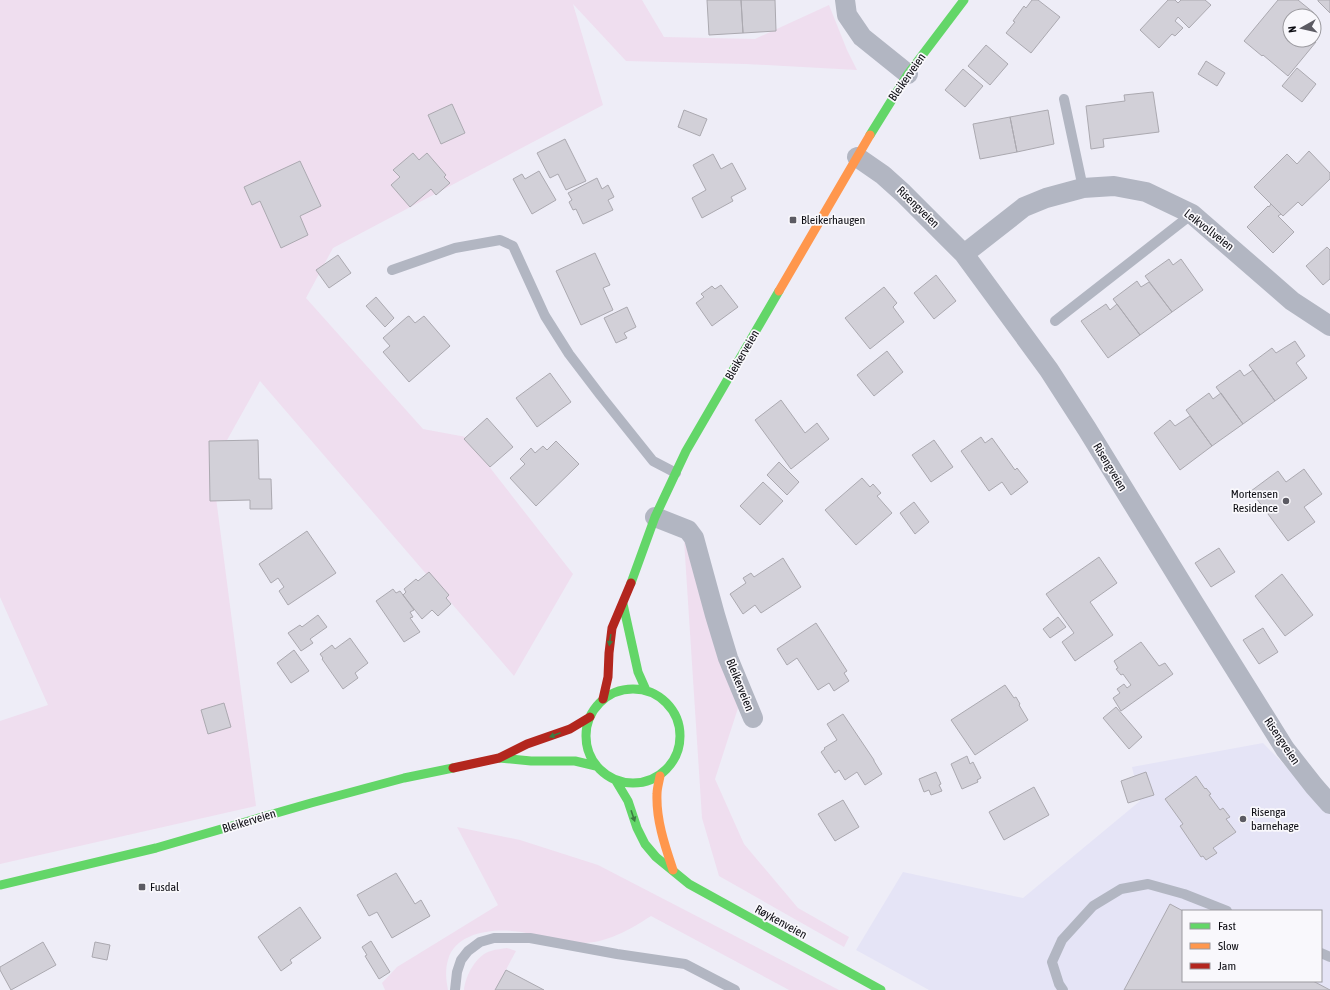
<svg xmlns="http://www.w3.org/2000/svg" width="1330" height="990" viewBox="0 0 1330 990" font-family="'Asap Condensed',sans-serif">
<rect width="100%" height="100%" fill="#eeedf7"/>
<!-- built -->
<path fill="#e5e4f6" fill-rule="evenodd" d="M 1263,743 L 1330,811 L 1330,990 L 929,990 L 856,950 L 903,872 L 1023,898 L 1140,801 L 1132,767 ZM 1183,911 L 1321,911 L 1321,981 L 1183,981 Z"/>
<!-- green -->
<path fill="#efdeef" d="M 0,0 L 642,0 L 664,37 L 755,39 L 829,5 L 847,50 L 857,70 L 746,64 L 626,61 L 573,4 L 603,105 L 333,248 L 306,298 L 423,429 L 466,437 L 573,574 L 514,676 L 260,381 L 212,467 L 256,806 L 0,864 L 0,721 L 48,705 L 0,597 Z
M 684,540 L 738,708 L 715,779 L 744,844 L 798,908 L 849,937 L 844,947 L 719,876 L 702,818 Z
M 457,827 L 520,840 L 598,865 L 839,990 L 789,990 L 651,916 C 628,931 603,945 575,943 C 554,942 533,932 512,931 C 489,929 455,934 448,960 C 445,970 446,980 448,990 L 385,990 L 382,983 L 397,967 L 498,905 Z
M 507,948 L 516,951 L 495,990 L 464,990 C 465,976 477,954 491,951 C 496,949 502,949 507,948 Z"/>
<!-- building -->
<path fill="#d2d0d8" stroke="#aba9b0" d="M 707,0 L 741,0 L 743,33 L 709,35 Z
M 741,0 L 775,0 L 776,31 L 743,33 Z
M 1032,0 L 1038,0 L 1060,17 L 1031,53 L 1006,33 L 1015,22 L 1013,21 L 1024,6 L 1026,8 Z
M 1168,0 L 1175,0 L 1178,3 L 1181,0 L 1205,0 L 1211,5 L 1189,28 L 1178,17 L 1175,21 L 1183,28 L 1175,36 L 1172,34 L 1159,48 L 1140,30 Z
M 1278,0 L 1298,0 L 1314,13 L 1311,16 L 1290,16 L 1290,40 L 1314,40 L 1316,42 L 1288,76 L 1263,55 L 1262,56 L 1244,41 Z
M 1318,0 L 1330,0 L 1330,13 L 1318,1 Z
M 986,45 L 1008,64 L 990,85 L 968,66 Z
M 1206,61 L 1225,73 L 1217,86 L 1198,74 Z
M 1297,68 L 1316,84 L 1302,102 L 1282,86 Z
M 963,69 L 983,86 L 965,107 L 945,90 Z
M 1153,92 L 1159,132 L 1103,139 L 1104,147 L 1091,149 L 1086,106 L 1125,101 L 1124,95 Z
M 452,104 L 465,133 L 441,144 L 428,115 Z
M 684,110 L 707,119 L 700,136 L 678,127 Z
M 1048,110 L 1054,144 L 1017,152 L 1010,117 Z
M 1010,117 L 1017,152 L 980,159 L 973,124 Z
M 565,139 L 586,181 L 566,190 L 558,174 L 550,178 L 537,153 Z
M 1309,151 L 1330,173 L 1330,179 L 1302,206 L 1298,202 L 1283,216 L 1254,187 L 1287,154 L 1297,164 Z
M 413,153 L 419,160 L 427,153 L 446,175 L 444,177 L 450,183 L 436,195 L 431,189 L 410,207 L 391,185 L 400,177 L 393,170 Z
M 713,154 L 721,169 L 732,163 L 746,189 L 731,197 L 733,201 L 702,218 L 692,198 L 706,190 L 693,165 Z
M 300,161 L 321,206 L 300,216 L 308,235 L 281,248 L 260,201 L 252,205 L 244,187 Z
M 539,171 L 556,200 L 532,214 L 513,179 L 522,174 L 525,179 Z
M 597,178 L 602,189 L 608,185 L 614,197 L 608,200 L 613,210 L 583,224 L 576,209 L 573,210 L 569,202 L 572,200 L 568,193 Z
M 1271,204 L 1281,214 L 1278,216 L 1294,232 L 1273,253 L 1247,227 L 1268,206 L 1269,207 Z
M 1327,247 L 1330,250 L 1330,279 L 1323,285 L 1306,266 Z
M 595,253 L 610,285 L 603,288 L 613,310 L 581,325 L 556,271 Z
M 338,255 L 351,273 L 329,288 L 316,270 Z
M 1169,259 L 1173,265 L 1181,259 L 1203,290 L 1172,312 L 1145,276 Z
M 936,275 L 956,301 L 934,319 L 914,293 Z
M 1137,281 L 1141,287 L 1149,282 L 1172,312 L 1140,335 L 1113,299 Z
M 721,285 L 738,307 L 712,326 L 696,303 L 704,297 L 701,294 L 712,286 L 715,289 Z
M 884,287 L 897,303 L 893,307 L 904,322 L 870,349 L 845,318 Z
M 376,297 L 394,318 L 385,327 L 366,306 Z
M 1106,304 L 1110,310 L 1117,304 L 1140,335 L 1108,358 L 1081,321 Z
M 627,307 L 636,327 L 624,333 L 627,338 L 616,343 L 604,318 Z
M 409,316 L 415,323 L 424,316 L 450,346 L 409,382 L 383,352 L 390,346 L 383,338 L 407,317 Z
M 1295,341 L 1305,356 L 1296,363 L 1307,378 L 1275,401 L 1249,365 L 1272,348 L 1276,353 Z
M 887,351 L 903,372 L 874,396 L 857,375 Z
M 1240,370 L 1244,376 L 1253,370 L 1275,401 L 1243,424 L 1216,387 Z
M 550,373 L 571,402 L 537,427 L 516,398 Z
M 1209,393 L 1213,399 L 1221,393 L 1243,424 L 1212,446 L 1186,410 Z
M 781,400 L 805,433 L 817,423 L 829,439 L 791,469 L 755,420 Z
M 1190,416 L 1212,446 L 1180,470 L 1154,433 L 1170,420 L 1175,426 Z
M 487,418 L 513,447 L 490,467 L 464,439 Z
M 981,437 L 985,443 L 992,438 L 1015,470 L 1017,468 L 1028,482 L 1011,495 L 1002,482 L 989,491 L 961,451 Z
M 258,440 L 259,479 L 271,479 L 272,509 L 250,509 L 250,500 L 210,501 L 209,441 Z
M 934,440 L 953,467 L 931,482 L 912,455 Z
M 556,441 L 579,464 L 536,506 L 510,478 L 525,464 L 520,459 L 531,448 L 535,453 L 543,446 L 547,450 Z
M 779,462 L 799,482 L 787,495 L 767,475 Z
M 1304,469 L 1322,494 L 1304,507 L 1315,522 L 1288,541 L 1251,491 L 1278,471 L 1286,482 Z
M 862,478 L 870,487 L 873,484 L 881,493 L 877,496 L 892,513 L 856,545 L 825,510 Z
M 763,482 L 783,501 L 760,525 L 740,506 Z
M 914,502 L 929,522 L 915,534 L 900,513 Z
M 307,531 L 336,573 L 288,605 L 279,591 L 284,587 L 278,578 L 271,583 L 259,564 Z
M 1219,548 L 1235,572 L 1211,587 L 1195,563 Z
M 1099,557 L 1117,583 L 1090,602 L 1113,635 L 1075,661 L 1062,642 L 1074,633 L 1046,594 Z
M 783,558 L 801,587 L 761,613 L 755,605 L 743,614 L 730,594 L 746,583 L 743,578 L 751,573 L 754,577 Z
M 429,572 L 449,595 L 446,598 L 451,604 L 438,616 L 432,610 L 422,619 L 403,595 L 406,592 L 404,589 L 416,579 L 418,581 Z
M 1282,574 L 1313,615 L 1285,636 L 1255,596 Z
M 393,589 L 396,593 L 400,591 L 414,610 L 410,612 L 413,617 L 410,618 L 420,632 L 404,642 L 376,601 Z
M 318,615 L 327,627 L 310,639 L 313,643 L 301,651 L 288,633 L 300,625 L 302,627 Z
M 1058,617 L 1066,627 L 1050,638 L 1043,629 Z
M 816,623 L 847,671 L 844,673 L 849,681 L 834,691 L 829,683 L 818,690 L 797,658 L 787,665 L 777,649 Z
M 1263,628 L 1278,652 L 1259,664 L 1243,640 Z
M 350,638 L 368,663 L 355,673 L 358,678 L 343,689 L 322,659 L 323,658 L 320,654 L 332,645 L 335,649 Z
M 1141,642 L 1159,666 L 1165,663 L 1173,674 L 1121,711 L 1113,698 L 1120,693 L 1117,689 L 1124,684 L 1127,688 L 1131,685 L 1123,674 L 1121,675 L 1116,669 L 1118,668 L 1114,661 Z
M 294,650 L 309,671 L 291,683 L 277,663 Z
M 1005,685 L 1014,698 L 1016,697 L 1020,704 L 1019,705 L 1028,720 L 975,755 L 951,720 Z
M 224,703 L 231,727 L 208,734 L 201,710 Z
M 1116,707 L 1142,737 L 1129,749 L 1103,718 Z
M 843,714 L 874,760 L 874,761 L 882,774 L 865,785 L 857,772 L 845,780 L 839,770 L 835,773 L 821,752 L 825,749 L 824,748 L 837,740 L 827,724 Z
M 967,756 L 970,764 L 973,762 L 981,778 L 977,780 L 978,782 L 962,789 L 951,764 Z
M 936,772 L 941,784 L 939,785 L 942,791 L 931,795 L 929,790 L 924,792 L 919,779 Z
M 1146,772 L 1154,795 L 1128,803 L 1121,781 Z
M 1196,776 L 1205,789 L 1206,788 L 1211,794 L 1209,795 L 1220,810 L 1223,808 L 1230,817 L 1226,819 L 1236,832 L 1213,848 L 1217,853 L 1206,860 L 1203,856 L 1201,857 L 1180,826 L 1183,824 L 1165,799 Z
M 1034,787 L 1049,815 L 1004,840 L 989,812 Z
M 843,800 L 859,827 L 835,841 L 818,814 Z
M 396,873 L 415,904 L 421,900 L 430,916 L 392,938 L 377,912 L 369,916 L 357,895 Z
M 1170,904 L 1183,911 L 1183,981 L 1313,981 L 1330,990 L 1124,990 Z
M 300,907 L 321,938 L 290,960 L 292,963 L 281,971 L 258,937 Z
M 371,941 L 390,972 L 379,979 L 365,956 L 367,955 L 362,947 Z
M 43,942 L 56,965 L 11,990 L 0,970 L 0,967 Z
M 95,942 L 110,945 L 107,960 L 92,957 Z
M 506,970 L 544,990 L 495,990 Z"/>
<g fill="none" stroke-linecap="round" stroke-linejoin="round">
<!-- lane -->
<path stroke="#b2b6c2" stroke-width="10" d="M 1064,99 L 1083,188
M 392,270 L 455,248 L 500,240 L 513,246 L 545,316 L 569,354 L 601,396 L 653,461 L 676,473
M 1055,321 L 1192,214
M 1321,953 L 1330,957
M 455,990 L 457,972 L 461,960 L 468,951 L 480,942 L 494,938 L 530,938 L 617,954 L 685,964 L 735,990
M 1063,990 L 1059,984 L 1052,962 L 1062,940 L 1093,906 L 1121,889 L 1148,884 L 1184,894 L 1227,911"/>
<!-- street -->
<path stroke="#b2b6c2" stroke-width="20" d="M 845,0 L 847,15 L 862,37 L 908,74
M 857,157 L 883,175 L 903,193 L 964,254 L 1049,370 L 1087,429 L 1192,600 L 1285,749 L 1314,786 L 1330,804
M 964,254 L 1024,207 L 1046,198 L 1083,188 L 1114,186 L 1146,192 L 1192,214 L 1292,301 L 1330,326
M 655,517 L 688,530 L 694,538 L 715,615 L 728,658 L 753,718"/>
<!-- fast -->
<path stroke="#63d668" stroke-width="9" d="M 870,135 L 908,74 L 964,0
M 631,583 L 655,517 L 686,451 L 779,291
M 623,604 L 638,672 L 646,690
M586 736a47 47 0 1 1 94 0a47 47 0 1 1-94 0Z
M 499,758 L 531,761 L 575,761 L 596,766
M 616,781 L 628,801 L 637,828 L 645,844 L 656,857 L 689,884 L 881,990
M 0,885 L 156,848 L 311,803 L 404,778 L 453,768"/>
<!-- slow -->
<path stroke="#ff974d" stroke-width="9" d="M 779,291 L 870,135
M 660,776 C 659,782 657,788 657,794 C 656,820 665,846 673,870"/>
<!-- jam -->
<path stroke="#b3261e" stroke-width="9" d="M 603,699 L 608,677 L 609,653 L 612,628 L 631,583
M 453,768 L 499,758 L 527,744 L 570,729 L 590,717"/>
</g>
<!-- one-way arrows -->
<defs><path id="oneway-solid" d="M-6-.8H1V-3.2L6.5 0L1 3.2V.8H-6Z"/></defs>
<g fill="#3c7c42">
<use href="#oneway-solid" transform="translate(610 640) rotate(98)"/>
<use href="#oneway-solid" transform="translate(555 735) rotate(159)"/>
<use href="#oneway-solid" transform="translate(633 816) rotate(71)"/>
</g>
<!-- markers -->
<g fill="#5c5b63" stroke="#f9f8fc" stroke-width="1.5">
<rect x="789" y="216" width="8" height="8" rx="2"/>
<circle cx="1286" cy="501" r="4"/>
<circle cx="1243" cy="819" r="4"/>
<rect x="138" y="883" width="8" height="8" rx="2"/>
</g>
<g text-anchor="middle" stroke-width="3.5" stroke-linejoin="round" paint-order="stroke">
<!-- street labels -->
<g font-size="12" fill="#0d0d13" stroke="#f9f8fc">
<text transform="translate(907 77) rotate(-55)" y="4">Bleikerveien</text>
<text transform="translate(918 207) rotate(44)" y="4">Risengveien</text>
<text transform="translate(1209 230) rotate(38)" y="4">Leikvollveien</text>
<text transform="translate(742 355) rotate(-60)" y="4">Bleikerveien</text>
<text transform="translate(1110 467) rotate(59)" y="4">Risengveien</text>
<text transform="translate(740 685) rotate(68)" y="4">Bleikerveien</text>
<text transform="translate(1282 741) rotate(56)" y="4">Risengveien</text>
<text transform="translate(249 821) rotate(-17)" y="4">Bleikerveien</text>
<text transform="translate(781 922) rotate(29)" y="4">Røykenveien</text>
</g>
<!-- poi labels -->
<g font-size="12" fill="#0d0d13" stroke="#f9f8fc" text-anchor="start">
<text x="801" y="224">Bleikerhaugen</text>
<text x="1278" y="498" text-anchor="end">Mortensen<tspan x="1278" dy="14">Residence</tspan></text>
<text x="1251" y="816">Risenga<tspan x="1251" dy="14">barnehage</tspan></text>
<text x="150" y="891">Fusdal</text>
</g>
</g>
<!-- legend -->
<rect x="1182" y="910" width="140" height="72" fill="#f9f8fc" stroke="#9b9a9f"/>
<rect x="1190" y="923" width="20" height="6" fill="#63d668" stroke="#9b9a9f"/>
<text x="1218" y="930" font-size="12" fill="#0d0d13">Fast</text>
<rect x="1190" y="943" width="20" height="6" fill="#ff974d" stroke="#9b9a9f"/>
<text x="1218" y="950" font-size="12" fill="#0d0d13">Slow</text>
<rect x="1190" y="963" width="20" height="6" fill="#b3261e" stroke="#9b9a9f"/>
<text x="1218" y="970" font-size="12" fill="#0d0d13">Jam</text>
<!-- north arrow -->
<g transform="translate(1302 28) rotate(262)"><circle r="19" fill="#f9f8fc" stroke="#9b9a9f"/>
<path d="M0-3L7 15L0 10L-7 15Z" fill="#5c5b63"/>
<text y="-6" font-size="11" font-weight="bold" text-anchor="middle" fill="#0d0d13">N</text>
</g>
</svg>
